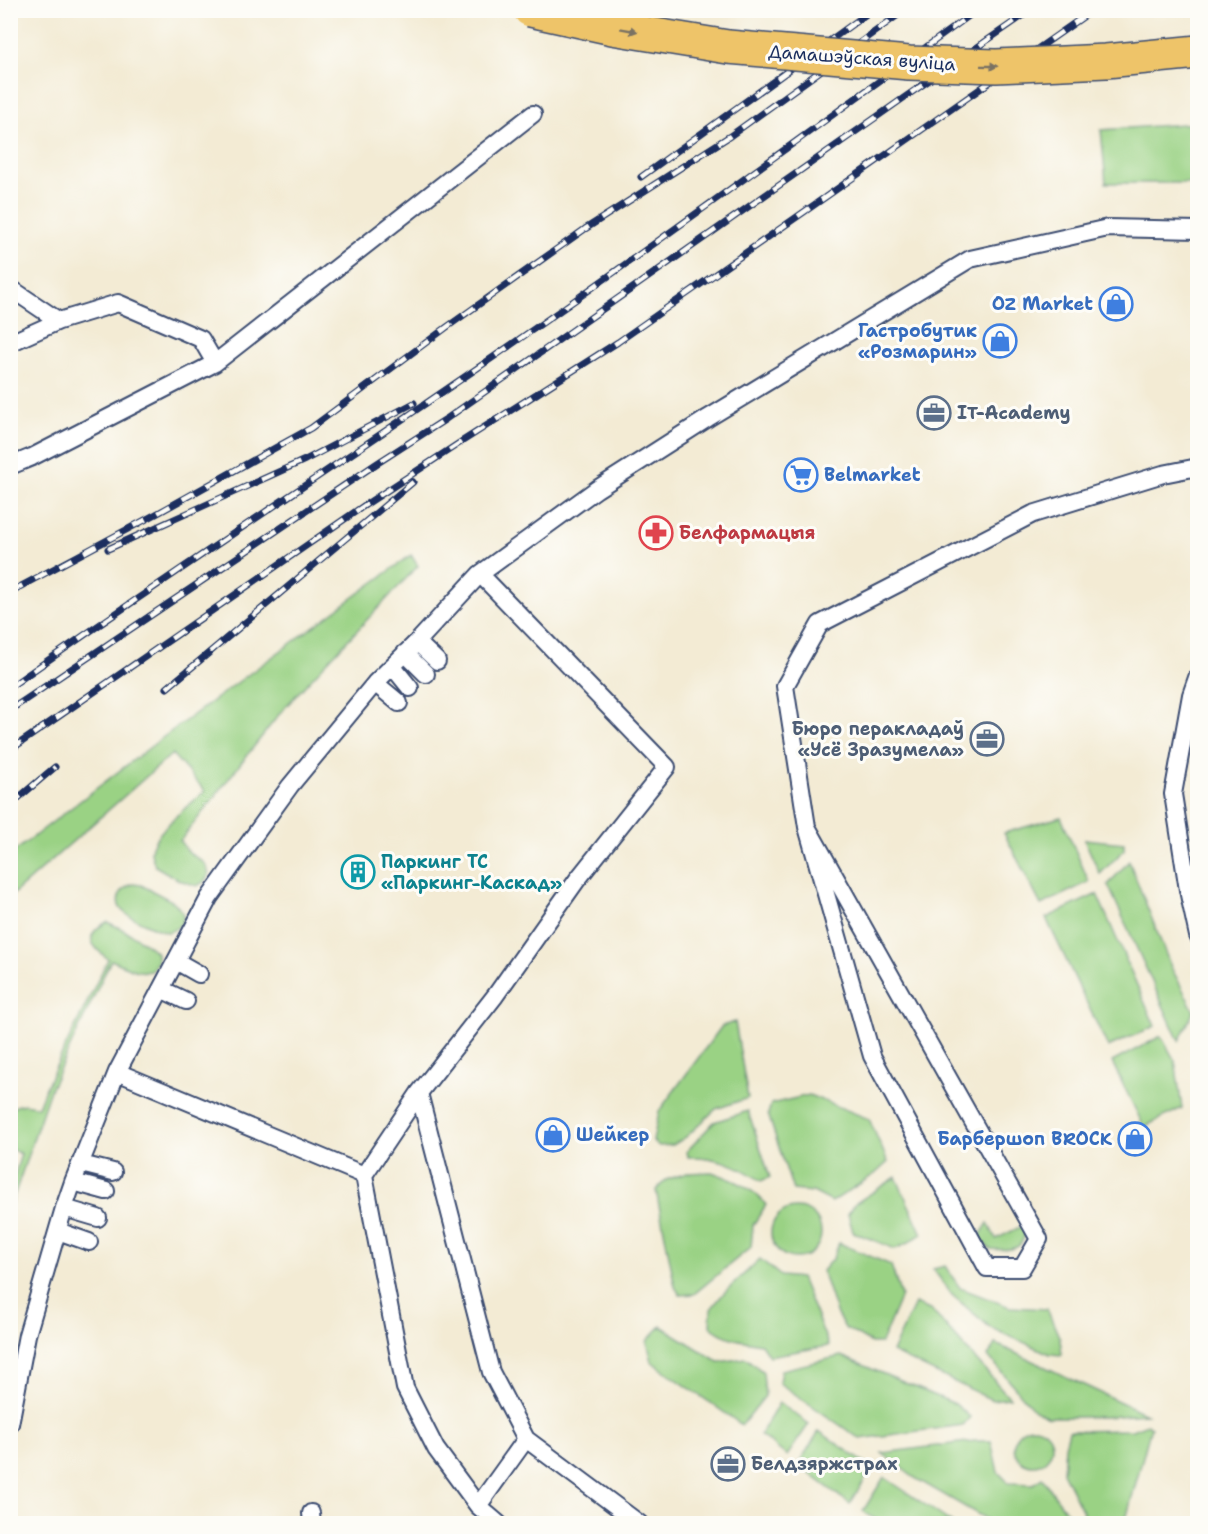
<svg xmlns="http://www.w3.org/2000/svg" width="1208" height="1534" viewBox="0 0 1208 1534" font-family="'Shantell Sans',sans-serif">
<rect width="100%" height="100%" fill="#fdfcf7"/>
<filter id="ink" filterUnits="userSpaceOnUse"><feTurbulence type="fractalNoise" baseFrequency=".0167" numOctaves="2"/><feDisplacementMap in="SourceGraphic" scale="12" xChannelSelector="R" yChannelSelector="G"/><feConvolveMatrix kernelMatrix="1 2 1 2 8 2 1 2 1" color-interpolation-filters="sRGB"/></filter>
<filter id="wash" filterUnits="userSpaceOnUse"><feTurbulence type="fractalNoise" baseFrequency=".008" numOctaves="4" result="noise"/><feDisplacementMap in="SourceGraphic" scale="24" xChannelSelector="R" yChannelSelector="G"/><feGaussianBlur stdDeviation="1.35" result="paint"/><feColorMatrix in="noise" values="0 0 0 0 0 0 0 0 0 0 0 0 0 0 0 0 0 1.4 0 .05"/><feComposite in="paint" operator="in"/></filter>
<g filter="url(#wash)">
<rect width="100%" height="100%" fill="#f3ebd4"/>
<!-- green -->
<path fill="#9ad284" stroke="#5a8071" stroke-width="1.5" d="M 1197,123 L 1197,183 L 1106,183 L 1101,130 Z
M 411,555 L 418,566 L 312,678 L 281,712 L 180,841 C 183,845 186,850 190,853 C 200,862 206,859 209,875 L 204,882 L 197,886 L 179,880 L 155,866 C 154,862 151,856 151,852 C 151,834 192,803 205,791 L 172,754 L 11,896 L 11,854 L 162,738 Z
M 1061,817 L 1089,882 L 1041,905 L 1004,833 Z
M 1084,839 L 1124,843 L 1124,850 L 1100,874 Z
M 1129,861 L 1171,967 L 1194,1011 L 1179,1041 L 1108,885 Z
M 133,884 L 141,885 L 174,902 L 183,913 L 183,922 C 179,926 175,931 168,932 C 161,932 130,917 125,913 C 112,903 120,888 133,884 Z
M 1097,894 L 1155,1026 L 1108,1047 L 1046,918 Z
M 107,922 C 125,930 142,939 157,953 L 157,962 L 151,971 C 136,974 124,965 111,960 L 50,1090 L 11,1205 L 11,1187 L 21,1154 L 11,1149 L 11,1109 C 22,1102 26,1104 38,1107 L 45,1089 L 108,959 C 90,945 83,935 107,922 Z
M 735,1022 L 748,1098 L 716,1109 L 686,1137 L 673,1145 L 659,1146 L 653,1141 L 659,1111 L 722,1026 Z
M 1161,1036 L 1175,1061 L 1182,1108 L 1144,1127 L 1112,1062 Z
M 809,1095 L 869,1119 L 888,1162 L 875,1174 L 832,1202 L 813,1192 L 793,1190 L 768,1114 L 771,1104 Z
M 748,1111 L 770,1177 L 761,1181 C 738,1165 716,1156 688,1157 L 687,1151 L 714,1122 Z
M 712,1172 C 733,1180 753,1187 766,1205 L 753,1225 L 751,1247 L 694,1294 L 680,1295 L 675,1287 L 656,1190 L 666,1180 L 687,1173 Z
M 896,1177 L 922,1234 L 906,1244 L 895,1249 L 853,1232 L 848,1214 L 856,1203 Z
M771 1233a25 25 0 1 1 50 0a25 25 0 1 1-50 0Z
M 988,1223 L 996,1239 L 1026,1224 C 1025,1250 1014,1251 990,1249 L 979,1237 Z
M 839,1243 L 891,1265 L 901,1296 L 881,1343 L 871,1343 L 845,1328 L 837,1315 L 822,1271 L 833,1258 Z
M 760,1259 L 781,1276 L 801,1278 L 829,1346 L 769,1356 L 761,1344 C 743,1341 724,1339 710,1326 L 711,1309 L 723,1294 Z
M 945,1266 L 960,1288 L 1010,1307 L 1047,1309 L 1060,1339 L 1062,1355 L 1050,1354 L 991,1328 L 952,1295 L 933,1269 Z
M 915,1304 L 932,1311 L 1010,1398 L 992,1400 L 892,1352 Z
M 661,1326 L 719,1362 L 746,1358 L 763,1372 L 765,1396 L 742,1425 L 652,1362 L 647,1341 Z
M 995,1344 L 996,1344 L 1146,1414 L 1105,1417 L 1049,1417 L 1034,1410 L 988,1356 Z
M 841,1356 L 955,1404 L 970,1417 L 963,1425 L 860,1439 L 779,1383 L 781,1370 Z
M 779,1403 L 809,1424 L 787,1456 L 760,1435 Z
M 1147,1424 L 1151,1427 L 1125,1523 L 1084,1523 L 1083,1512 L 1063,1472 L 1065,1446 L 1069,1431 L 1132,1430 Z
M1014 1446a19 19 0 1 1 38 0a19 19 0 1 1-38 0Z
M 819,1431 L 872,1468 L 850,1504 L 798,1465 Z
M 975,1441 L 991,1441 L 998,1472 L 1009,1483 L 1033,1484 L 1042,1478 L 1072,1519 L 1072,1523 L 993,1523 L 913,1477 L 882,1453 Z
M 884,1477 L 952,1523 L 881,1523 L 863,1511 Z"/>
</g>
<g filter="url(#ink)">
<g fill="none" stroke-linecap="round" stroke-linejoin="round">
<!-- service casing -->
<g stroke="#3b4b70" stroke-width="20">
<path id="service" d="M 10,288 L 59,321
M 10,343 L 59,321 L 118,303 L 201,339 L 215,363
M 10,466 L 32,457 L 215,363 L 533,114
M 480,574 L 667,767 L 577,880 L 495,996 L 419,1093 L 364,1175 L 405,1388 L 436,1449 L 478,1506 L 499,1524
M 417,642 L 437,661
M 405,653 L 426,674
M 393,667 L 410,688
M 1198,675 L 1191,695 L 1173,794 L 1188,890 L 1198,936
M 375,683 L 399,703
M 807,827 L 1039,1239 L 1022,1268 L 987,1268 L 872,1056 L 807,827 L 785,686 L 820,624 L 1033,514 L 1163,474 L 1198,467
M 176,961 L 199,974
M 161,989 L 186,1001
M 117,1072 L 364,1175
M 419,1093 L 491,1372 L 526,1439 L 640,1524
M 81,1164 L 113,1172
M 73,1182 L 106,1191
M 64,1208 L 98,1218
M 58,1231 L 89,1242
M 10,1424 L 27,1335 L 64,1208 L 73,1182 L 117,1072 L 209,898 L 290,786 L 375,683 L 417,642 L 480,574 L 597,489 L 708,418 L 970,259 L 1108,228 L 1198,230
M 478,1506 L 526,1439
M 311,1513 L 312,1524"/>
</g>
<!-- service -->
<use href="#service" stroke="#fff" stroke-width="16"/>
<!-- rail casing -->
<g stroke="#1b2f5e" stroke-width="7">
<path id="rail" d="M 641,177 L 872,10
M 108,549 L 305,460 L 414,403
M 10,592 L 158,513 L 311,428 L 447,327 L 585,229 L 730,136 L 905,10
M 10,687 C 194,557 384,435 568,305 C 705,208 841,109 977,10
M 167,688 L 413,482
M 10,710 L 376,464 L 446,419 L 905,97 L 1031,10
M 10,750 L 365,505 L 461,442 L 618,342 L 1093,10
M 10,805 L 55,767"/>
</g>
<!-- rail -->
<use href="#rail" stroke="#fdfcf7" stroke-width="4.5" stroke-dasharray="14" stroke-linecap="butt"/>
<!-- primary-bridge casing -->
<g stroke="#3b4b70" stroke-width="36" stroke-linecap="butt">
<path id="primary-bridge" d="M 530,10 L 612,28 L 728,47 L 909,63 L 996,66 L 1106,61 L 1198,52"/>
</g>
<!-- primary-bridge -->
<use href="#primary-bridge" stroke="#eec469" stroke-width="33"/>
</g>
<!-- one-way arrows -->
<defs><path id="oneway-solid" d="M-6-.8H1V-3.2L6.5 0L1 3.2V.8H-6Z" transform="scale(1.5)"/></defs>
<g fill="#7a7263">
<use href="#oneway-solid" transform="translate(629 30) rotate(10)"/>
<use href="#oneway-solid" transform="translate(989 66) rotate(1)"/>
</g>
</g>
<!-- icons -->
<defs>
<g id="shop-ring" transform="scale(1.725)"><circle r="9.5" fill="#fdfcf7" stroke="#3f7fe0" stroke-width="1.5"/><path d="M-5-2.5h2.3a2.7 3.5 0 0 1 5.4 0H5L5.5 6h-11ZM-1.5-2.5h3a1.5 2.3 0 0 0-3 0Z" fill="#3f7fe0"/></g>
<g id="office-ring" transform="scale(1.725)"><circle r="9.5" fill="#fdfcf7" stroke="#5c6f8a" stroke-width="1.5"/><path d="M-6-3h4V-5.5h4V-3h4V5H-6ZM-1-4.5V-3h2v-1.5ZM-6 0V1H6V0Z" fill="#5c6f8a"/></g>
<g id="supermarket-ring" transform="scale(1.725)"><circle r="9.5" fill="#fdfcf7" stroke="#3f7fe0" stroke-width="1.5"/><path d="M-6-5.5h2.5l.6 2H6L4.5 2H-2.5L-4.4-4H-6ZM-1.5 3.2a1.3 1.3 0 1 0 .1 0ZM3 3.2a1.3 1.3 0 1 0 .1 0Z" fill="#3f7fe0"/></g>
<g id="pharmacy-ring" transform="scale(1.725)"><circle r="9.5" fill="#fdfcf7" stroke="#e0444e" stroke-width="1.5"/><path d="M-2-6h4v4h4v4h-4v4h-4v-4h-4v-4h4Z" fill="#e0444e"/></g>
<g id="building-ring" transform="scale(1.725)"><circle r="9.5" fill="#fdfcf7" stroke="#0f9aa8" stroke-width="1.5"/><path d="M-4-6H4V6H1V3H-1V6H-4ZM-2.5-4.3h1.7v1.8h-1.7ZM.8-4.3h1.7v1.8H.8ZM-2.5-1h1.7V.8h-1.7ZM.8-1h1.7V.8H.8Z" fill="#0f9aa8"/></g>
</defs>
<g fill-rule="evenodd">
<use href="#shop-ring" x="1116" y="304"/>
<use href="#shop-ring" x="1000" y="341"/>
<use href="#office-ring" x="934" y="413"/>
<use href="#supermarket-ring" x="801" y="475"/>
<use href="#pharmacy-ring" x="656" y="533"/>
<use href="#office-ring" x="987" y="739"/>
<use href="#building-ring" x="358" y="872"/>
<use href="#shop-ring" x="553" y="1135"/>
<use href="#shop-ring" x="1135" y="1139"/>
<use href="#office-ring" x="728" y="1464"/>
</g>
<g text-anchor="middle" stroke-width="6" stroke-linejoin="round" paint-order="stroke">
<!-- street labels -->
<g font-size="18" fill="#1b2f5e" stroke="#fdfcf7">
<text transform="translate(862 58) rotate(4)" y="6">Дамашэўская вуліца</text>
</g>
<!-- shop labels -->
<g font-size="18" font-weight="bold" fill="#366cbe" stroke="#fdfcf7" text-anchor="end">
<text x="1093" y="310">OZ Market</text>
<text x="977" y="337">Гастробутик<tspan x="977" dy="21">«Розмарин»</tspan></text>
<text x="824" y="481" text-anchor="start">Belmarket</text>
<text x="576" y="1141" text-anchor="start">Шейкер</text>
<text x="1112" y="1145">Барбершоп BROCK</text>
</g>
<!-- service labels -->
<g font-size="18" font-weight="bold" fill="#4e5e75" stroke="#fdfcf7" text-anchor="start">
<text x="957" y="419">IT-Academy</text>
<text x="964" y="735" text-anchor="end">Бюро перакладаў<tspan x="964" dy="21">«Усё Зразумела»</tspan></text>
<text x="751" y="1470">Белдзяржстрах</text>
</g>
<!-- health labels -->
<g font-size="18" font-weight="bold" fill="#be3a42" stroke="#fdfcf7" text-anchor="start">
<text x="679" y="539">Белфармацыя</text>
</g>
<!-- culture labels -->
<g font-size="18" font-weight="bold" fill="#0d838f" stroke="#fdfcf7" text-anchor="start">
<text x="381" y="868">Паркинг ТС<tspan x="381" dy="21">«Паркинг-Каскад»</tspan></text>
</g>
</g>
<!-- margin -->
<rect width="1208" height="1534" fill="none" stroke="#fdfcf7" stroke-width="36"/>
</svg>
